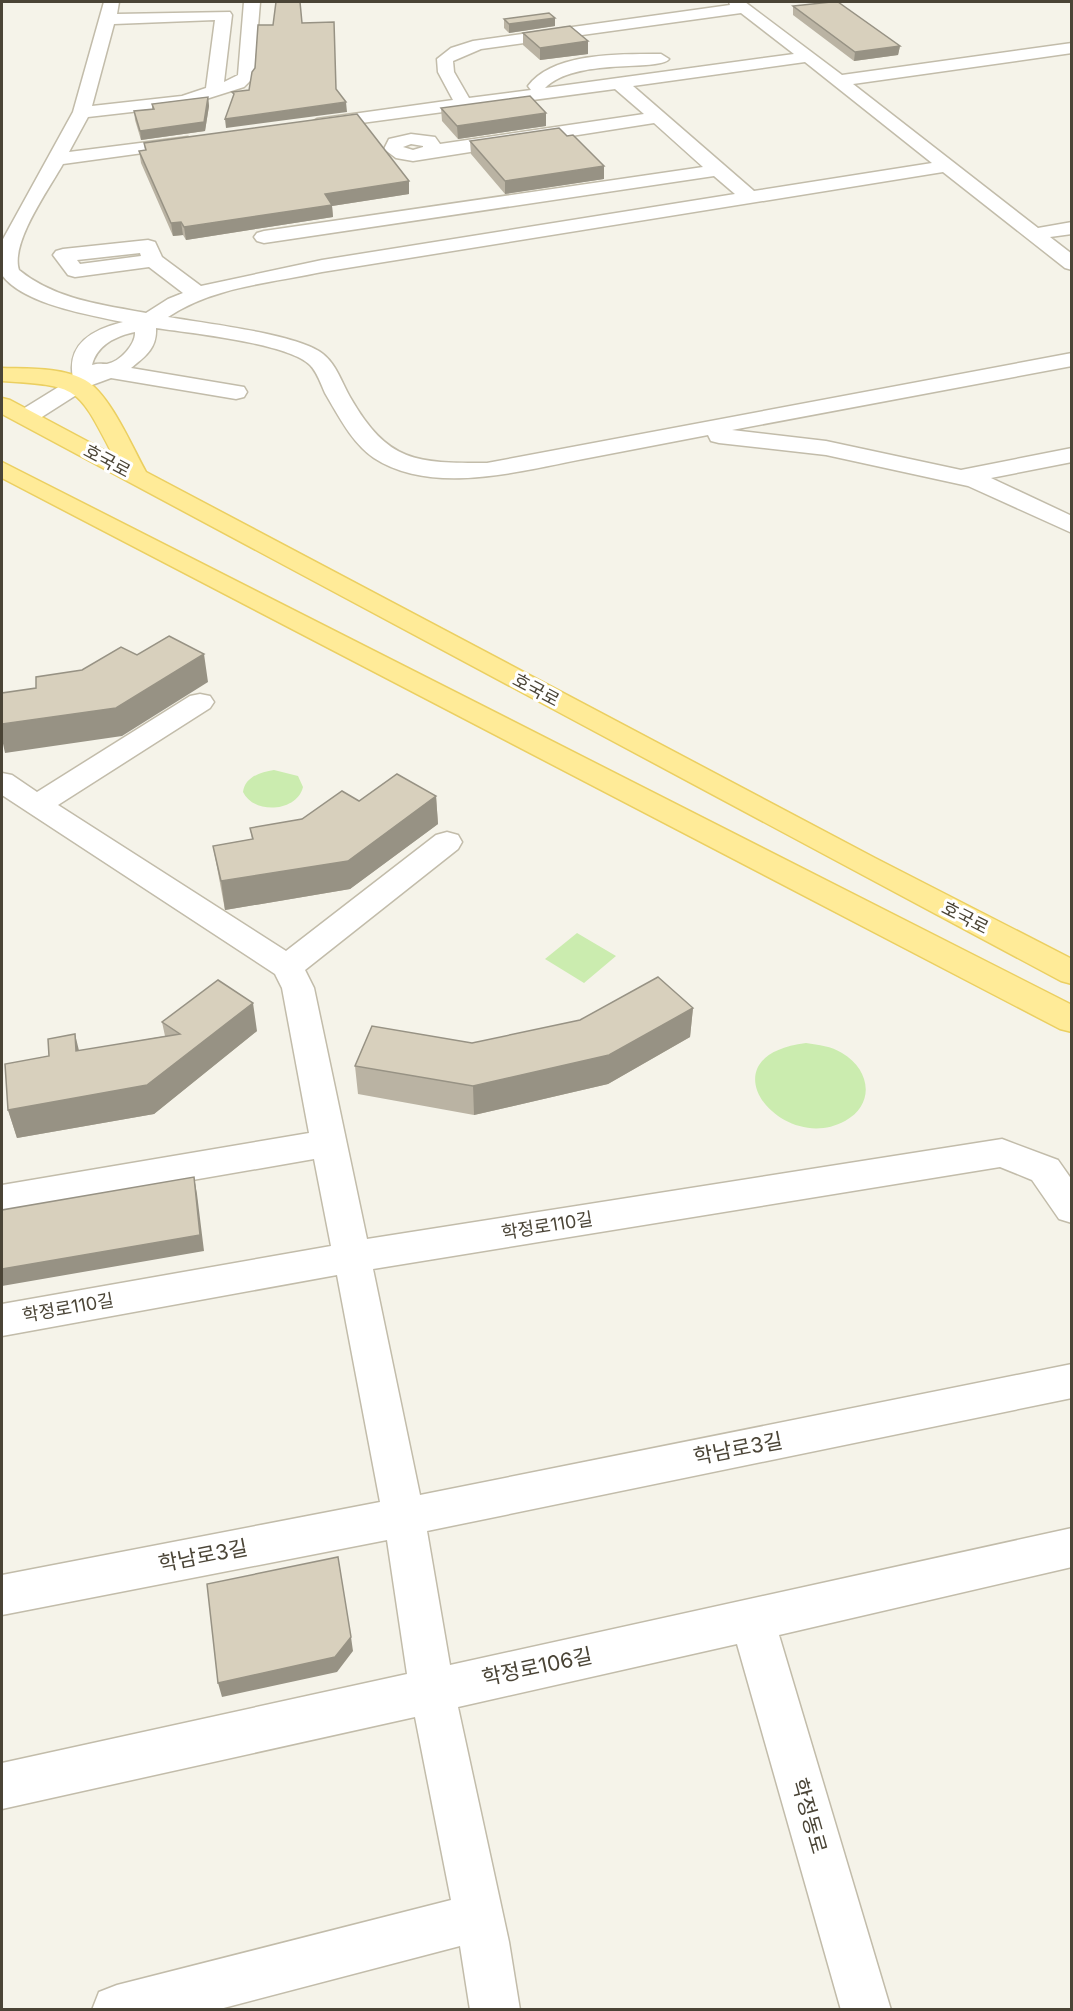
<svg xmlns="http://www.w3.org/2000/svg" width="1073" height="2011" viewBox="0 0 1073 2011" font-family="Inter,'Noto Sans KR',sans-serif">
<rect width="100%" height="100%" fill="#f5f3e9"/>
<!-- green -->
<path fill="#cbecaf" d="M 274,770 L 298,776 L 303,787 C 297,812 254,815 243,792 C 245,777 260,772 274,770 Z
M 577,933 L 616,956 L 584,983 L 545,959 Z
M 806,1043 C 819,1045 831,1046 842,1053 C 870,1069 876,1104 845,1121 C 781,1156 701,1056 806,1043 Z"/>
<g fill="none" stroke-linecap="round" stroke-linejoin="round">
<!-- minor casing -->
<g stroke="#c2bcaa" stroke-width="3">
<path id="minor" d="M 104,2 L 119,2 L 117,14 L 230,12 L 232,15 L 224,82 L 238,75 L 244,2 L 260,2 L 254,77 L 244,87 L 184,106 L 88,117 L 69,152 L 188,137 L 197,142 L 194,146 L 63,164 C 49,189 10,243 19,270 C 54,299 102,305 146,313 L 168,299 L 183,293 L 149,267 L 75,277 L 68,275 L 53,255 L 56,251 L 63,249 L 148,240 L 155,242 L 162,257 L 201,286 L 322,260 L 735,194 L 714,176 L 264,243 L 257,241 L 254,237 L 257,233 L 264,231 L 703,167 L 654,123 L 413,161 L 396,158 L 384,149 L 389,139 L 411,134 L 435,137 L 440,144 L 644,114 L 615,89 L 317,129 L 308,124 L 317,119 L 453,100 L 438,72 L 437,59 L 451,48 L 473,41 L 730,5 L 729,2 L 745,2 L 842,75 L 1072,43 L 1072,53 L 853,84 L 1038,228 L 1072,222 L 1072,234 L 1050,237 L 1072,254 L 1072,270 L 1065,268 L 943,172 L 322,272 C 271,283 212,287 168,317 C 202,323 299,334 323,354 C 336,364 342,383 350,397 C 388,463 416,463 487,463 L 1072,353 L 1072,366 L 732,430 L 826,441 L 961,470 L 1072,448 L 1072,462 L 991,478 L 1072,516 L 1072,533 L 968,486 L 826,455 L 719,443 L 711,441 L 708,435 C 666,443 625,451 583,459 C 521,471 432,496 374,458 C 352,443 338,415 325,393 C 321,384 317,372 310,365 C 288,343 189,333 156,328 C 157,348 146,356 131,368 L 244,387 L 247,392 L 244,397 L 236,399 L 111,378 L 92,385 L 34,422 L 18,422 L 15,417 L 18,412 L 73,378 C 66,343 94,329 123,322 C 89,315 23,304 2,275 L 2,241 L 73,112 ZM 741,13 L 794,54 L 545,88 C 575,57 659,72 669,59 L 661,54 C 623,54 553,52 528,86 L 531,90 L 469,98 L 454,72 L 453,61 L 481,49 ZM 215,20 L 206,88 L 182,96 L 92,106 L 114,24 ZM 805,62 L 932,163 L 754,191 L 633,86 ZM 411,144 L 423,146 L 423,147 L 413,150 L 403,147 ZM 140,253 L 141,256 L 80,264 L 77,260 ZM 135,332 C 136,344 120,362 107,364 C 101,364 98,363 92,365 C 97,345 116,336 135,332 Z
M 200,694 L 210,696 L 214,702 L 210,708 L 58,805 L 286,951 L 436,835 L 447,832 L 458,835 L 462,842 L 458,849 L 305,970 L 314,988 L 367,1239 L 1002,1139 L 1058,1160 L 1072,1180 L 1072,1223 L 1059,1219 L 1032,1180 L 1000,1167 L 373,1269 L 420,1495 L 1072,1364 L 1072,1398 L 427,1531 L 450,1665 L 1072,1528 L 1072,1567 L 779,1635 L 891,2010 L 841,2010 L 737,1644 L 458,1707 L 509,1942 L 520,2010 L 470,2010 L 460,1946 L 216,2010 L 92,2010 L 99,1992 L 117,1985 L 451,1900 L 415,1717 L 2,1809 L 2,1763 L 407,1674 L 387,1540 L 2,1615 L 2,1575 L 380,1502 L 337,1275 L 2,1336 L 2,1304 L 331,1246 L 314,1159 L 2,1213 L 2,1185 L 309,1133 L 282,988 L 275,974 L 2,795 L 2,773 L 12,775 L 37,792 L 190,696 Z"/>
</g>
<!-- major casing -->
<g stroke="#ebcf61" stroke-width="3">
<path id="major" d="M 2,368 C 28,369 61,367 85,380 C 110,394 132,447 146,472 L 875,858 L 1072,959 L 1072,984 L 1061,981 L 2,414 L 2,398 L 10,400 L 113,455 C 77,386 79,386 2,381 Z
M 2,462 L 1072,1005 L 1072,1032 L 1060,1029 L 2,478 Z"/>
</g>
<!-- minor -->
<use href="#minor" fill="#fff" fill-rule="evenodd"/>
<!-- major -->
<use href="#major" fill="#ffeb98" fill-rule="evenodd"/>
</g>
<!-- wall -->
<path fill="#bab3a3" d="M 793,6 L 900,46 L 898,55 L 854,61 L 793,15 Z
M 555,18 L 555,26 L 509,33 L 504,28 L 504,19 Z
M 523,33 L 588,41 L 588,54 L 540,60 L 523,45 Z
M 208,97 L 209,106 L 205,131 L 141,140 L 135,120 L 134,111 L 152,109 L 152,104 Z
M 441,108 L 546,113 L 546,126 L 458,139 L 442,121 Z
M 470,141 L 604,179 L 505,194 L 471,154 Z
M 144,143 L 409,181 L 409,194 L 332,206 L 333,217 L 186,240 L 183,235 L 173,236 L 141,163 L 139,151 L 145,150 Z
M 436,796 L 438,824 L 350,889 L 225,910 L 213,846 L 252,839 L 250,828 L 302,819 L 359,801 Z
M 693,1008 L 690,1037 L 608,1084 L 474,1115 L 358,1094 L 355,1066 L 472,1043 Z
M 162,1022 L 257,1031 L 154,1114 L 17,1138 L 8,1110 L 49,1056 L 165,1036 Z"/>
<!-- shaded-wall -->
<path fill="#979284" d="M 555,18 L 555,26 L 509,33 L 509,24 Z
M 588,41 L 588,54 L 540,60 L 540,48 Z
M 900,46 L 898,55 L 854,61 L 855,52 Z
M 208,97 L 209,106 L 205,131 L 141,140 L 140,131 Z
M 346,102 L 347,112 L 226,128 L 225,119 Z
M 546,113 L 546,126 L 458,139 L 457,126 Z
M 604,166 L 604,179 L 505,194 L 505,181 Z
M 409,181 L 409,194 L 332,206 L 333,217 L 186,240 L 184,227 L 325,194 Z
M 181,222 L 183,235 L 173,236 L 171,223 Z
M 204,654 L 208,682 L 122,736 L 5,753 L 2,739 L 2,724 Z
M 436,796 L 438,824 L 350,889 L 225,910 L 221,881 Z
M 253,1003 L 257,1031 L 154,1114 L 17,1138 L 8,1110 Z
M 693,1008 L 690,1037 L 608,1084 L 474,1115 L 473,1086 Z
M 75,1034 L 82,1063 L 76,1051 Z
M 194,1177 L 197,1194 L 204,1251 L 2,1286 L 2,1269 Z
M 351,1637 L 353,1651 L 337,1672 L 222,1697 L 218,1683 Z"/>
<!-- building -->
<path fill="#d8d0bd" stroke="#979284" stroke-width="1.5" d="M 276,2 L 300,2 L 302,23 L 334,22 L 336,89 L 346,102 L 225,119 L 234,94 L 232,92 L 249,90 L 252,72 L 255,68 L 258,25 L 273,25 Z
M 831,2 L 838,2 L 900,46 L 855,52 L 793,6 Z
M 549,13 L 555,18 L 509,24 L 504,19 Z
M 570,26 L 588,41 L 540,48 L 523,33 Z
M 530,96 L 546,113 L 457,126 L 441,108 Z
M 208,97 L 204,122 L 140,131 L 134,111 L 154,109 L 152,104 Z
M 357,114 L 409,181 L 325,194 L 332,205 L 184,227 L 181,222 L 171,223 L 139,151 L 146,150 L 144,143 Z
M 559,128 L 567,136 L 573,135 L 604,166 L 505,181 L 470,141 Z
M 169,636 L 204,654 L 116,708 L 2,724 L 2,693 L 36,688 L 36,677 L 82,670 L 121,647 L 137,655 Z
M 397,774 L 436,796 L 348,861 L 221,881 L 213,846 L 253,839 L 250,828 L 302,819 L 342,791 L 359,801 Z
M 658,977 L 693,1008 L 609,1055 L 473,1086 L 355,1066 L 372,1026 L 472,1043 L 580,1020 Z
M 218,980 L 253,1003 L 147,1085 L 8,1110 L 5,1064 L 49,1056 L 48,1039 L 75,1034 L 76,1051 L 180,1034 L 162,1022 Z
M 194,1177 L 200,1235 L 2,1269 L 2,1210 Z
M 338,1557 L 351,1637 L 335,1657 L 218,1683 L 207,1584 Z"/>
<g text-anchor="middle" stroke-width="6" stroke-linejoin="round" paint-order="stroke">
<!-- street labels -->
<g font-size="18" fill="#4a4436" stroke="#fff">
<text transform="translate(107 461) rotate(28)" y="6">호국로</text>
<text transform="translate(536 690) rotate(28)" y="6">호국로</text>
<text transform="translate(965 918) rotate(27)" y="6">호국로</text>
<text transform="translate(547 1226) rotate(-9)" y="6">학정로110길</text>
<text transform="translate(68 1308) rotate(-10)" y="6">학정로110길</text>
</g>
<!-- near-street labels -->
<g font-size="21" fill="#4a4436" stroke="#fff">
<text transform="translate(738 1449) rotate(-11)" y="7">학남로3길</text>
<text transform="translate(203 1556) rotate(-11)" y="7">학남로3길</text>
<text transform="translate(537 1667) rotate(-12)" y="7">학정로106길</text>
<text transform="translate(809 1816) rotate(74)" y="7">학정동로</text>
</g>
</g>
<!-- border -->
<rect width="1073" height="2011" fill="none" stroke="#4a4436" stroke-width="6"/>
</svg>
